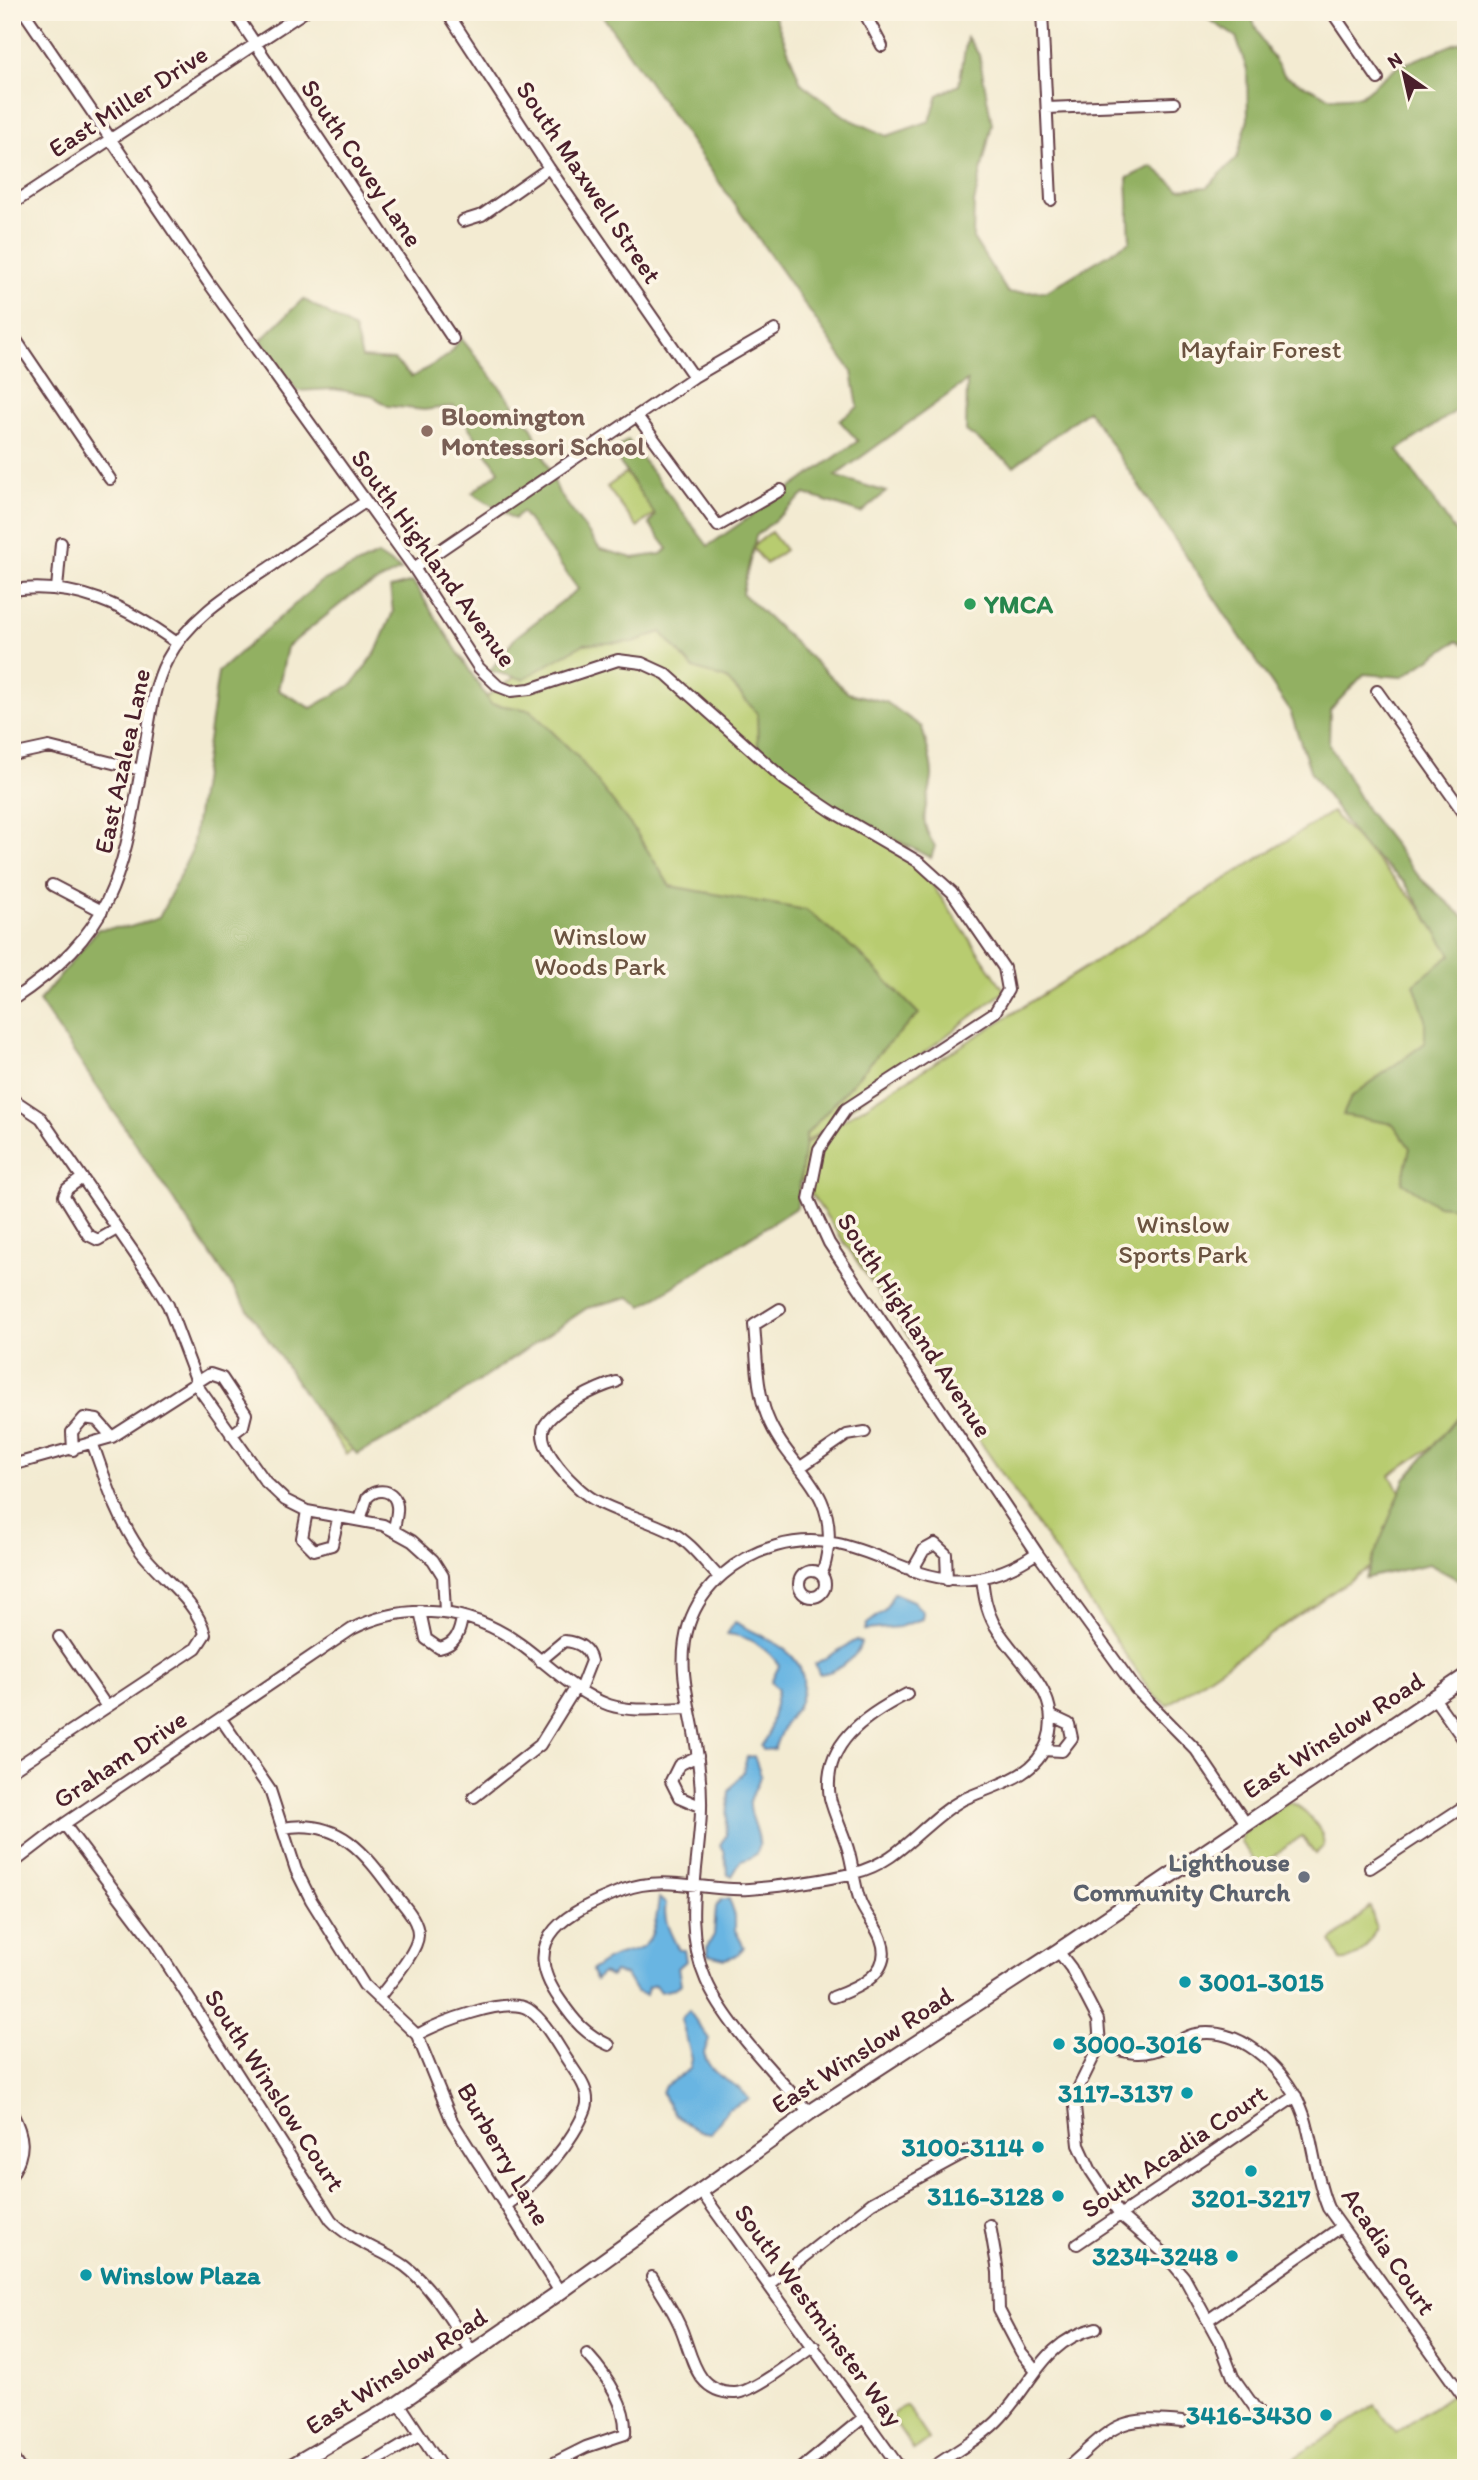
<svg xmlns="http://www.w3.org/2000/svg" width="1478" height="2480" viewBox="0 0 1478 2480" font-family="Itim,sans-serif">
<rect width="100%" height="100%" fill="#fcf5e5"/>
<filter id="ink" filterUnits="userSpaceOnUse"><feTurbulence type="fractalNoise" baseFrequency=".0143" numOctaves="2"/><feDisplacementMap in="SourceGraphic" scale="14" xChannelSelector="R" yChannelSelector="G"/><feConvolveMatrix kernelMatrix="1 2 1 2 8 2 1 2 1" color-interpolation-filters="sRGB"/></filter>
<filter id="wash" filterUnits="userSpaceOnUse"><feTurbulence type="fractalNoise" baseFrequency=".00686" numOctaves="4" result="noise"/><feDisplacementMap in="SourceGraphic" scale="28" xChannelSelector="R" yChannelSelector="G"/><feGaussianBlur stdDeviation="1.57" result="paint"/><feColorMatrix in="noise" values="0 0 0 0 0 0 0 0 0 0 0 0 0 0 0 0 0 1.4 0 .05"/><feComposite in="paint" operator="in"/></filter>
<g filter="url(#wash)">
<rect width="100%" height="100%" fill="#f3ebd2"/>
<!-- green -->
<path fill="#b8cc70" stroke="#81764e" stroke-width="2" d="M 626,473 L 656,513 L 637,527 L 607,487 Z
M 771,532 L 785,550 L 766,564 L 752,547 Z
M 703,550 L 1005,991 L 796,1150 L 1332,812 L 1466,957 L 1466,1424 L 1390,1475 L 1424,1530 L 1167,1705 L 1153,1695 L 786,1157 L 346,1454 L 41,998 Z
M 1288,1802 C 1303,1805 1327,1831 1323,1847 L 1315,1854 L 1302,1836 L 1259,1866 L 1241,1843 L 1242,1833 Z
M 1370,1907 L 1376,1927 C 1371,1942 1358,1962 1341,1960 L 1331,1941 Z
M 1466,2384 L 1466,2468 L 1279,2468 L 1375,2405 L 1396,2433 Z
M 906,2405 L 929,2439 L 914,2450 L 891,2416 Z"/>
<!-- forest -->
<path fill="#92b062" stroke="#6e6846" stroke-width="2" d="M 600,12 L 773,12 L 801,83 L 847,118 L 887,136 L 930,121 L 938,95 L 959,85 L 967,37 L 979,55 L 992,124 L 974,203 L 973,238 L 1008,293 L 1047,291 L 1130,241 L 1127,178 L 1152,166 L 1179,189 L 1207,187 L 1237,158 L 1248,119 L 1247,70 L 1236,37 L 1197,12 L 1249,12 L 1262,41 L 1285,76 L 1331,98 L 1361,96 L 1395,68 L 1466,39 L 1466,404 L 1398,450 L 1466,547 L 1466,646 L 1457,641 L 1402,677 L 1364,674 L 1330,710 L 1329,744 L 1366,809 L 1420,878 L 1466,919 L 1466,1208 L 1437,1205 L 1402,1182 L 1410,1148 L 1393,1124 L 1343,1115 L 1351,1097 L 1425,1043 L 1425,1017 L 1414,984 L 1451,955 L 1405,883 L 1361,844 L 1311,773 L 1290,711 L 1088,410 L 1014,466 L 966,431 L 967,381 L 835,476 L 886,492 L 861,513 L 805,494 L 756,536 L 742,593 L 848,693 L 886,702 L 922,727 C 925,742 933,762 932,777 C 929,806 915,817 935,846 L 931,858 L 827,803 L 758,747 L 757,713 L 727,679 L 693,668 L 661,632 L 633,642 L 584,644 L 523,679 L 490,671 L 516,637 L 578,589 L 522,512 L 514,519 L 472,493 L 499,471 L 454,406 L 424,410 L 388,406 L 371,395 L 333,389 L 297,391 L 261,340 L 303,299 L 354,329 L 362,358 L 394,360 L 412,377 L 449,355 L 461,338 L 532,428 L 559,493 L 600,549 L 633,558 L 661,554 L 668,549 L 649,524 L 655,515 L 612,451 L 628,440 L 708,546 L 858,441 L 839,420 L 858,407 L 852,372 Z
M 378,555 L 401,570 L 353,594 L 287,647 L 278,690 L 311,708 L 353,684 L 376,652 L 393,612 L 390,588 L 413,582 L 491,704 L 530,710 L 577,756 L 636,832 L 670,886 L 806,910 L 858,952 L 919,1014 L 881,1051 L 806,1135 L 797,1207 L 643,1306 L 629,1297 L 587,1308 L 411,1427 L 357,1454 L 320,1416 L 39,1001 L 98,929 L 130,927 L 159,918 L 192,850 L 218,672 L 320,582 Z
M 1466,1406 L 1466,1458 L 1462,1470 L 1466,1492 L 1466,1584 L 1429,1564 L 1365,1578 L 1405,1480 Z"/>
<!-- water -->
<path fill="#69b5e2" stroke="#5a6a86" stroke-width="2" d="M 894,1593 L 913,1601 L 923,1612 L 922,1619 L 899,1627 L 865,1630 L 867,1624 L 884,1611 Z
M 735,1622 C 770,1641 820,1656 798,1706 C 796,1710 791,1714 788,1719 C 782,1728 778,1739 774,1749 L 763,1750 L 761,1746 L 768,1736 L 778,1690 L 771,1682 L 779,1666 C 769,1649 747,1635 727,1634 Z
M 857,1640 L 861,1643 C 856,1660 835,1673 819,1674 L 815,1664 Z
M 754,1756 L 761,1776 C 759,1780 751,1798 750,1801 C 747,1822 778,1853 741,1861 L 732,1876 L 728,1875 L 724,1850 L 720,1845 L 726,1835 L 729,1791 L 743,1772 L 747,1757 Z
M 659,1898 L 666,1904 C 662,1919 672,1937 679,1950 L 684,1950 L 686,1961 L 678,1968 L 681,1984 L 675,1989 L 660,1992 L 655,1985 L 648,1987 L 646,1995 L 636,1992 L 626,1975 L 614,1972 L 611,1977 L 603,1973 L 595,1980 L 592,1970 C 634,1936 651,1973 659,1898 Z
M 722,1899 L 729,1899 L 735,1916 L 735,1930 L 744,1947 L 738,1955 L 725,1959 L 708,1955 L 707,1947 L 714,1935 L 716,1907 Z
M 689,2011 L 709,2039 L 704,2053 C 713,2083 734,2077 749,2099 L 728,2109 L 711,2133 C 688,2131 671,2113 662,2093 L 665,2086 L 690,2069 L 692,2059 L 681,2019 Z"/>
</g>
<g filter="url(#ink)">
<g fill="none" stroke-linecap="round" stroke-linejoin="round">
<!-- minor casing -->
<g stroke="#633e44" stroke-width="14">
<path id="minor" d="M 24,12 L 208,282 L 414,568 L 479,668 L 498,686 L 511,691 L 530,689 L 618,660 L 642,663 L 666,674 L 785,780 L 833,812 L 919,862 L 952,892 L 1004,968 L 1008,990 L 995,1012 L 846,1109 L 819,1149 L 809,1199 L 829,1243 L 1037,1553 L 1135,1688 L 1196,1750 L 1245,1822
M 234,12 L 453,339
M 447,12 L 549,168 L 694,377
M 864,12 L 882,46
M 1042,12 L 1051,200
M 1332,12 L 1378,79
M 1047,108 L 1174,103
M 12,204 L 304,12
M 463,221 L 482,215 L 549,168
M 12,334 L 110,479
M 637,416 L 718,526 L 781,490
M 414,568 L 694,377 L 775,330
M 57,589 L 61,543
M 12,590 C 76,581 127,607 177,643
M 1377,691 L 1466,816
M 12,755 L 49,747 L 141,770
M 52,885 L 102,911
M 12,1000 C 121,928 123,867 145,747 C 150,718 153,686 167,660 C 190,616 232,592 273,565 C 303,544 334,523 365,502
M 17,1102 L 41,1118 L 150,1276 L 168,1305 L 200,1390 L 265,1481 L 285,1500 L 307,1511 L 383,1525 L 412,1541 L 433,1560 L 443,1576 L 445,1611
M 82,1178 L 67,1189 L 64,1196 L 88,1235 L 98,1240 L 117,1229
M 780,1309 L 754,1325 C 757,1355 756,1388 767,1416 C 787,1468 836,1486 828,1548 C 826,1558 826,1566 821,1574
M 616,1382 C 598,1387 552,1409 544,1427 C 536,1449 576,1489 593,1499 C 618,1514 648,1519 673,1533 C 691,1543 705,1563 719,1577
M 73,1450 L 72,1432 L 84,1418 L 97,1420 L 112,1437
M 12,1465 L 112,1437 L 210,1374 L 222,1378 L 246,1414 L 243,1426 L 231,1435
M 799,1468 L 847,1435 L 865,1432
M 307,1511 L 302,1538 L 314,1550 L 332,1545 L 338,1519
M 360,1520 L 367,1498 C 377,1487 395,1489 397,1506 C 398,1513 395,1522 394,1529
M799 1584a13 13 0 1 1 26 0a13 13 0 1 1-26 0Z
M 912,1571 L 924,1550 L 935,1544 L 946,1554 L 947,1580
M 420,1611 L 426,1639 L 439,1648 C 456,1645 460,1632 462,1617
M 59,1637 L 107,1707
M 540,1661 L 564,1641 C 578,1642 588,1647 591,1661 L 580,1689
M 1434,1698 L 1466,1743
M 221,1719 L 270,1790 L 296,1870 L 311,1900 L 364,1985 L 417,2035 L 452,2121 L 560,2292
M 1043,1750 L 1062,1751 L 1072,1738 L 1069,1724 L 1052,1716
M 698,1756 L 679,1765 L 671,1781 L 679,1797 L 700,1806
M 12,1770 L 196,1648 L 205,1634 C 196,1599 159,1577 139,1549 C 117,1517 106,1481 93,1445
M 474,1797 L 540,1745 L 576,1687
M 64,1824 L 151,1939 L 331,2220 C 353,2243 380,2248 405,2266 C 433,2287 453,2325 473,2353
M 283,1828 C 340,1818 365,1853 395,1894 C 404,1906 418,1919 418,1935 C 418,1952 388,1985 378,1999
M 12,1864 L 64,1824 L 352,1629 C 407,1601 471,1608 520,1644 C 548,1664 575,1693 609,1705 C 633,1713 663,1708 689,1708
M 1370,1868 L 1466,1805
M 1058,1951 L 1071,1968 L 1098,2020 L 1100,2044 L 1074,2097 L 1079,2145 L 1091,2171 L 1121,2216 L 1164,2253 L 1184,2277 L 1220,2343 L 1233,2377 L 1260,2415
M 12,1994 L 15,1993
M 833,1997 C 858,1988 894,1973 881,1939 C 876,1925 865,1915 860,1901 C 854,1884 853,1866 848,1849 C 843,1832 834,1815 830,1798 C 821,1744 866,1715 907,1694
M 417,2035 C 438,2023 506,1996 528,2009 C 546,2021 558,2047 570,2064 C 578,2076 591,2092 586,2108 C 573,2143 535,2184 506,2206
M 1100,2044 C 1131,2054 1141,2058 1172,2044 C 1179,2041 1188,2035 1196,2034 C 1244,2026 1290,2074 1304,2115 C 1314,2146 1315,2177 1328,2208 L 1462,2395
M 609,2045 C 585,2034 575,2022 560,2000 C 515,1937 570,1911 623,1890 C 665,1874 707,1892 749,1889 C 783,1886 821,1881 854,1873 C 901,1862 922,1822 962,1800 C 993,1785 1034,1779 1047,1743 C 1065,1691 1017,1664 994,1624 C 986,1609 984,1595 982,1578
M 12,2113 C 24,2136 26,2151 12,2174
M 809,2113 C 776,2074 726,2026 706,1980 C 684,1930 696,1880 700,1828 C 702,1806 701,1782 698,1760 C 694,1713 674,1671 689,1624 C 702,1585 737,1557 776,1546 C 879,1517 925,1628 1037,1553
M 700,2190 L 900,2468
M 990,2225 L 998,2272 L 999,2310 L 1021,2352 L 1035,2369
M 1077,2244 L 1296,2096
M 652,2277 C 661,2293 672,2308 679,2324 C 692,2351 693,2394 735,2393 C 755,2392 796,2358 814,2346
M 769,2284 L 872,2203 L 971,2149
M 1208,2320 L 1341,2227
M 399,2403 L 442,2468
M 365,2468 L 420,2435
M 544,2468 L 586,2447 L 625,2434 C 627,2405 606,2375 587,2354
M 802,2468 L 864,2417
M 932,2468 C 954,2452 983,2437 1001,2417 C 1034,2381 1044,2341 1096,2328
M 1067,2468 C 1113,2427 1117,2415 1182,2422"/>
</g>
<!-- tertiary casing -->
<g stroke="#633e44" stroke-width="16">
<path id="tertiary" d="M 12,2459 L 18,2468"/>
</g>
<!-- secondary casing -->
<g stroke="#633e44" stroke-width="18">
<path id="secondary" d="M 288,2468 L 399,2403 L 560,2292 L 809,2113 L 1058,1951 L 1466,1676"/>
</g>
<!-- minor -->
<use href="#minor" stroke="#fff" stroke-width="10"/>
<!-- tertiary -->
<use href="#tertiary" stroke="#fff" stroke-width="12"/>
<!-- secondary -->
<use href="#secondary" stroke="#fff" stroke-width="14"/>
</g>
</g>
<!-- markers -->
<circle fill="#8d6e63" stroke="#fcf5e5" stroke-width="2.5" cx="427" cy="431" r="7"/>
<circle fill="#2e9e5b" stroke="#fcf5e5" stroke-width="2.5" cx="970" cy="604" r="7"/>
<circle fill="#6b7280" stroke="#fcf5e5" stroke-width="2.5" cx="1304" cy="1877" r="7"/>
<g fill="#0f9aa8" stroke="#fcf5e5" stroke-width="2.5">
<circle cx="1185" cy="1982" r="7"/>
<circle cx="1059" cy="2044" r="7"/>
<circle cx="1187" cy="2093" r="7"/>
<circle cx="1038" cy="2147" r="7"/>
<circle cx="1251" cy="2171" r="7"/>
<circle cx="1058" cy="2196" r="7"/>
<circle cx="1232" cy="2256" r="7"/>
<circle cx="86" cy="2275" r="7"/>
<circle cx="1326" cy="2415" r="7"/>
</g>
<g text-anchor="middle" stroke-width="7" stroke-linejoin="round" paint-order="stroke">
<!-- street labels -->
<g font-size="26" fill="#4a1f2b" stroke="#fcf5e5">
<text transform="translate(128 101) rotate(-33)" y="9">East Miller Drive</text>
<text transform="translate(362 163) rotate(56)" y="9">South Covey Lane</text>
<text transform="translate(589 182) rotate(56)" y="9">South Maxwell Street</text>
<text transform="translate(434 558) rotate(54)" y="9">South Highland Avenue</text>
<text transform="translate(122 761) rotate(-78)" y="9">East Azalea Lane</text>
<text transform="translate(915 1325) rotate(57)" y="9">South Highland Avenue</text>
<text transform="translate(1333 1735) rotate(-33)" y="9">East Winslow Road</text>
<text transform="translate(120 1759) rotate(-34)" y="9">Graham Drive</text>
<text transform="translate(862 2050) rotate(-33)" y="9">East Winslow Road</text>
<text transform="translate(275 2090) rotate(57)" y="9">South Winslow Court</text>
<text transform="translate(1174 2151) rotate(-34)" y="9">South Acadia Court</text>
<text transform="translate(504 2154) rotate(60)" y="9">Burberry Lane</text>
<text transform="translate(1389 2251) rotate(56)" y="9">Acadia Court</text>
<text transform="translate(819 2315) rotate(54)" y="9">South Westminster Way</text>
<text transform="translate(396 2371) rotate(-33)" y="9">East Winslow Road</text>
</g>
<!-- park labels -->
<g font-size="26" fill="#6b5340" stroke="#fcf5e5">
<text x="1261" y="358">Mayfair Forest</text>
<text x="600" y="945">Winslow<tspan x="600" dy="30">Woods Park</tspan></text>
<text x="1183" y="1233">Winslow<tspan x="1183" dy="30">Sports Park</tspan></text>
</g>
<!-- education labels -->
<g font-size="26" font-weight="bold" fill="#785e54" stroke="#fcf5e5" text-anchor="start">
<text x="441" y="425">Bloomington<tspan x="441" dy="30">Montessori School</tspan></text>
</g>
<!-- leisure labels -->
<g font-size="26" font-weight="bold" fill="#27864d" stroke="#fcf5e5" text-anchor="start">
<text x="984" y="613">YMCA</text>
</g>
<!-- worship labels -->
<g font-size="26" font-weight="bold" fill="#5b616d" stroke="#fcf5e5" text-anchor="end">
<text x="1290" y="1871">Lighthouse<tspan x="1290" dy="30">Community Church</tspan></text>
</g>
<!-- culture labels -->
<g font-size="26" font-weight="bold" fill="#0d838f" stroke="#fcf5e5" text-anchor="end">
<text x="1199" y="1991" text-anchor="start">3001-3015</text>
<text x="1073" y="2053" text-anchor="start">3000-3016</text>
<text x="1173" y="2102">3117-3137</text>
<text x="1024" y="2156">3100-3114</text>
<text x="1044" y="2205">3116-3128</text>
<text x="1251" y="2207" text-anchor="middle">3201-3217</text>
<text x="1218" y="2265">3234-3248</text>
<text x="100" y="2284" text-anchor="start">Winslow Plaza</text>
<text x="1312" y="2424">3416-3430</text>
</g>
</g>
<!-- margin -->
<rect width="1478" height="2480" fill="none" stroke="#fcf5e5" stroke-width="42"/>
<!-- north arrow -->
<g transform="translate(1404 74) rotate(326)" stroke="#fcf5e5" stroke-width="5" paint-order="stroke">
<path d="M0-5L12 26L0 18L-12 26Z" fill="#4a1f2b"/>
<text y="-10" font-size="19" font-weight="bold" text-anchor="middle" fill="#4a1f2b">N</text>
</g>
</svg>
